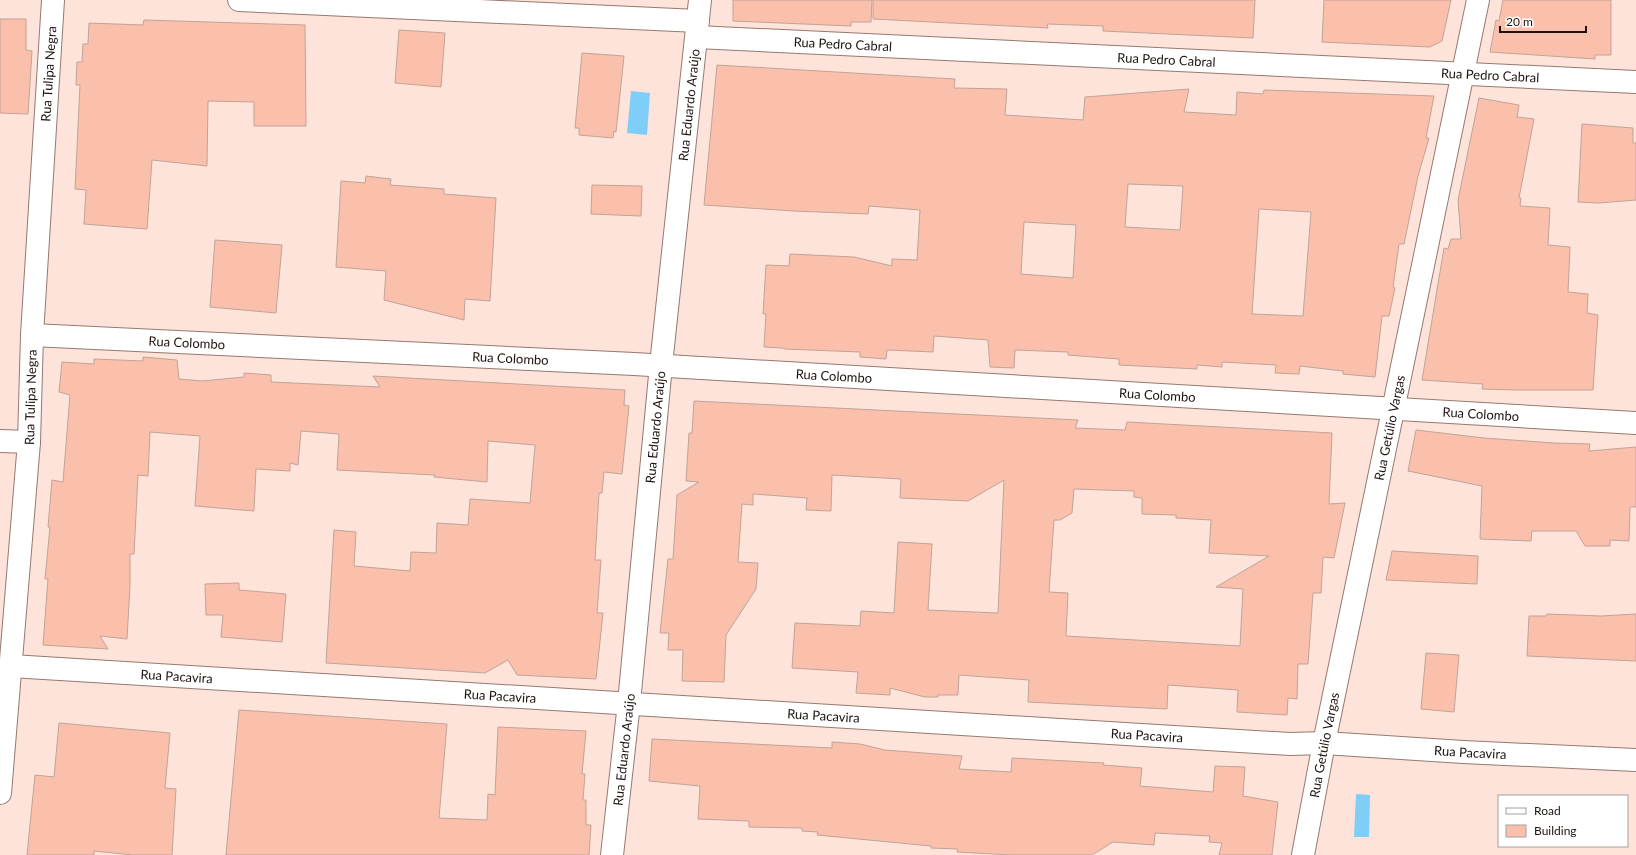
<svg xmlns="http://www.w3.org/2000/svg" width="1636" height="855" viewBox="0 0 1636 855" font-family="Lato,sans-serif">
<rect width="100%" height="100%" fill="#fde3da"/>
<!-- water -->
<path fill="#7ecef9" d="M 631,91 L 650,93 L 647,135 L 627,133 Z
M 1356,794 L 1370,795 L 1369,837 L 1354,837 Z"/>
<!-- building -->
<path fill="#fbc0ab" stroke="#c1a398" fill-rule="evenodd" d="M 733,0 L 872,0 L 871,22 L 851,22 L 851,26 L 733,21 Z
M 873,0 L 1255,0 L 1253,38 L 1103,31 L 1103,26 L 1047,24 L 1048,28 L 873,19 Z
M 1324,0 L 1451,0 L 1442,41 L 1430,47 L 1322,42 Z
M 1503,0 L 1611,0 L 1611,55 L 1595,55 L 1595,59 L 1490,52 L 1496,20 L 1499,21 Z
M 0,19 L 26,19 L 26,50 L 32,51 L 28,114 L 0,113 Z
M 144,20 L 305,25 L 306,126 L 254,126 L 254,102 L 208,101 L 207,166 L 152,160 L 147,229 L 84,224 L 86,190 L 75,189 L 80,85 L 76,85 L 77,62 L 82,62 L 83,44 L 88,44 L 89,23 L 143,25 Z
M 399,30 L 445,33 L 441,87 L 395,83 Z
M 582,53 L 624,56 L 616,132 L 614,131 L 613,138 L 579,135 L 579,128 L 575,128 Z
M 717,65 L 955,79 L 954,88 L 1007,89 L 1005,115 L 1083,120 L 1085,97 L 1189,89 L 1184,112 L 1236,115 L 1237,92 L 1263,94 L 1264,90 L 1434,96 L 1426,138 L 1429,138 L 1418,176 L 1404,244 L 1399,244 L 1393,287 L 1395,288 L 1389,316 L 1382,316 L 1375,377 L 1343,374 L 1343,371 L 1300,366 L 1299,374 L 1275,373 L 1276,365 L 1222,362 L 1222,367 L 1197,365 L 1197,369 L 1119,365 L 1119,359 L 1068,355 L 1068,352 L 1015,350 L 1014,368 L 990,367 L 988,340 L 934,336 L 933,352 L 887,350 L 886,359 L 860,357 L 860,352 L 784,349 L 783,348 L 764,347 L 766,314 L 763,314 L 766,265 L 789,266 L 790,254 L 854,257 L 892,266 L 892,259 L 917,260 L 920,210 L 869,206 L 868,214 L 793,211 L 704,205 ZM 1128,184 L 1183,186 L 1180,230 L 1125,227 ZM 1259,209 L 1311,212 L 1303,316 L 1252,314 ZM 1024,222 L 1076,225 L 1073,278 L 1021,274 Z
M 1479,98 L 1519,105 L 1517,117 L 1534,119 L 1519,198 L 1521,198 L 1520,206 L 1550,208 L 1548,245 L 1570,247 L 1568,292 L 1588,294 L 1587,313 L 1598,315 L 1593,390 L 1514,390 L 1482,389 L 1483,384 L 1422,380 L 1444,248 L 1448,249 L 1451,239 L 1461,239 L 1458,200 Z
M 1582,124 L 1633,128 L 1633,143 L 1636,143 L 1636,200 L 1599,203 L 1578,202 Z
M 366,176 L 391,179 L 390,185 L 444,189 L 444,194 L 496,198 L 490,301 L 465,299 L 464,320 L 384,300 L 386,271 L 336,267 L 341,181 L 365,183 Z
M 592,185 L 642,186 L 641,216 L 591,214 Z
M 215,240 L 282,245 L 276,313 L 210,307 Z
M 143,357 L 177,360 L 179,379 L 202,381 L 244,377 L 244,373 L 271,375 L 271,382 L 380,387 L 373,376 L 625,390 L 624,405 L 629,406 L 622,474 L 604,472 L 602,493 L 599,493 L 595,560 L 601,560 L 597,613 L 603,613 L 596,679 L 517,675 L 508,660 L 485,673 L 326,663 L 334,530 L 356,532 L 354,566 L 410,571 L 411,552 L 436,553 L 437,523 L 468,525 L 470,499 L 530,503 L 535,445 L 488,441 L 487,482 L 434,477 L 435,475 L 337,470 L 339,434 L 301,431 L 298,465 L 290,463 L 290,471 L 256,469 L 254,511 L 195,506 L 200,436 L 150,432 L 148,476 L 138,475 L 134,554 L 130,554 L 130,586 L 127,639 L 100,636 L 108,649 L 43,645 L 48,579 L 45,579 L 50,527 L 48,527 L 52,480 L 63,482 L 70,395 L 59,392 L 62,362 L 94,364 L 94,359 L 143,361 Z
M 694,401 L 1078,420 L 1075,428 L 1125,430 L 1127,422 L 1332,433 L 1329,504 L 1345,503 L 1334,558 L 1323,557 L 1321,593 L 1313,593 L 1308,664 L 1298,664 L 1297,699 L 1288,698 L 1287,715 L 1237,712 L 1238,690 L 1168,685 L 1167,709 L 1028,702 L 1029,680 L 959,675 L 958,695 L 938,695 L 938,697 L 925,697 L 890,688 L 890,695 L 856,693 L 858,672 L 792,668 L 795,623 L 860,626 L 861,611 L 894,613 L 898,542 L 932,544 L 928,610 L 998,613 L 1004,480 L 968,501 L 900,498 L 901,479 L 832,475 L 831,511 L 806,510 L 807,498 L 753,494 L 753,505 L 742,504 L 738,562 L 758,563 L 756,589 L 726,635 L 724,682 L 682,681 L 683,650 L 668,650 L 669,633 L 660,633 L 668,559 L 673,559 L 677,495 L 699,482 L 686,481 L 689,433 L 692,433 ZM 1074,489 L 1134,491 L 1134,497 L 1142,498 L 1142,514 L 1176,515 L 1176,518 L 1211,520 L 1209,553 L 1269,556 L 1216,587 L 1243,589 L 1240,646 L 1066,636 L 1068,593 L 1049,592 L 1054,520 L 1060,520 L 1072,513 Z
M 1416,430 L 1484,438 L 1554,443 L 1590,444 L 1589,451 L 1636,447 L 1636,507 L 1630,507 L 1629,541 L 1610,540 L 1610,546 L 1585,546 L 1576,531 L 1532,531 L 1531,541 L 1480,539 L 1482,486 L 1408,471 Z
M 1392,551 L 1478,556 L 1477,584 L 1386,580 Z
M 239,583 L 239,590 L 286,594 L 282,642 L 221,637 L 223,615 L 206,615 L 205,584 Z
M 1547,614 L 1601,616 L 1636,614 L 1636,661 L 1527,656 L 1529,616 L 1546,616 Z
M 1426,653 L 1459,655 L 1454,712 L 1421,709 Z
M 239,710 L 447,724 L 439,818 L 487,820 L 488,794 L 495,795 L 498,727 L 586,731 L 582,774 L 585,774 L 583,800 L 586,800 L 586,825 L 591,825 L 589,855 L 226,855 Z
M 59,723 L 170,733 L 165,788 L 176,789 L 172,855 L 133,855 L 94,851 L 94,855 L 27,855 L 35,775 L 54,777 Z
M 652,739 L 832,748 L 832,742 L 860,744 L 885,750 L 962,756 L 959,769 L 1011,772 L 1012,758 L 1104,763 L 1103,765 L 1142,768 L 1140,786 L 1213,792 L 1215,766 L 1245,767 L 1243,796 L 1278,802 L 1272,855 L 1219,855 L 1222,843 L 1209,842 L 1210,836 L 1155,833 L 1154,845 L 1113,842 L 1092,855 L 1011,855 L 957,852 L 958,849 L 931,848 L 931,846 L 817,835 L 818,832 L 802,831 L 802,828 L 749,827 L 749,821 L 698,819 L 700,786 L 649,781 Z"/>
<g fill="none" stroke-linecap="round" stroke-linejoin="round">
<!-- street casing -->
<g stroke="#96796f" stroke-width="24">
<g id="street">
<path d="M 239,0 L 698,21"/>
<path id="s1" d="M 697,37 L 1636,82"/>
<path id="s2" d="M 32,335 L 634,364 L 1636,423"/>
<path d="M 0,441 L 29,442"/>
<path id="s3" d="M 11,666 L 1290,744 L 1324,743 L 1463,752 L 1636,760"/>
<path id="s4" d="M 0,793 L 29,442 L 32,335 L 53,0"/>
<path id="s5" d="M 612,855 L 629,703 L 661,365 L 700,0"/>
<path id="s6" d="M 1303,855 L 1324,743 L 1478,0"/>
</g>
</g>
<!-- street -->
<use href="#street" stroke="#fff" stroke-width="22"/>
</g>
<g text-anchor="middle" stroke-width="3.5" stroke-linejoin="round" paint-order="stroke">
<!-- street labels -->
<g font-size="13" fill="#1d120e" stroke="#fff">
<text dy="5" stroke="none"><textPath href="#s1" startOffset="146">Rua Pedro Cabral</textPath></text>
<text dy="5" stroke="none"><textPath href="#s1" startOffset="470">Rua Pedro Cabral</textPath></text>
<text dy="5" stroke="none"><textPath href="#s4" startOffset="721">Rua Tulipa Negra</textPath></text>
<text dy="5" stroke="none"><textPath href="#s1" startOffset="794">Rua Pedro Cabral</textPath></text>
<text dy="5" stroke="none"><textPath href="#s5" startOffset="754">Rua Eduardo Araújo</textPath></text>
<text dy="5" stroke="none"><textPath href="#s2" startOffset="155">Rua Colombo</textPath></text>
<text dy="5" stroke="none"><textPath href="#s2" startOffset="479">Rua Colombo</textPath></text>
<text dy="5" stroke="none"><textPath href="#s2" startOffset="803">Rua Colombo</textPath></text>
<text dy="5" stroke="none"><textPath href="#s2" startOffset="1127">Rua Colombo</textPath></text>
<text dy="5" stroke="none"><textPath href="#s4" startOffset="397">Rua Tulipa Negra</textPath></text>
<text dy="5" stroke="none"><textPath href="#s2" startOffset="1451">Rua Colombo</textPath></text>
<text dy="5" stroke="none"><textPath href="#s5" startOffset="430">Rua Eduardo Araújo</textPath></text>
<text dy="5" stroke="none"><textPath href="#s6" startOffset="436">Rua Getúlio Vargas</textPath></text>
<text dy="5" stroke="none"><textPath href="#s3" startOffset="166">Rua Pacavira</textPath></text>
<text dy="5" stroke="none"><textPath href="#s3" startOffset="490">Rua Pacavira</textPath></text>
<text dy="5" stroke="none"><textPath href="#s3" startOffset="814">Rua Pacavira</textPath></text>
<text dy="5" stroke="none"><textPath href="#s3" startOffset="1138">Rua Pacavira</textPath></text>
<text dy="5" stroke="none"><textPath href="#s6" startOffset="112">Rua Getúlio Vargas</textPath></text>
<text dy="5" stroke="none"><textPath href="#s5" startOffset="106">Rua Eduardo Araújo</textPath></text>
<text dy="5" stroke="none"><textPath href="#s3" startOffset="1462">Rua Pacavira</textPath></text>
</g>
</g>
<!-- legend -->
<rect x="1498" y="795" width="130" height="52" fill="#ffffff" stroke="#a5a09f"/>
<rect x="1506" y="808" width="20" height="6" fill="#ffffff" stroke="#a5a09f"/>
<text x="1534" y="815" font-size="12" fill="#1d120e">Road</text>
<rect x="1506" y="825" width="20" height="12" fill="#fbc0ab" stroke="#a5a09f"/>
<text x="1534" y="835" font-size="12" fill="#1d120e">Building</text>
<!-- scale -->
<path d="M1500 26v6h86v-6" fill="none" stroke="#1d120e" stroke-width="2"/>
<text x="1506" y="26" font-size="12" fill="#1d120e" stroke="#ffffff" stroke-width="3" paint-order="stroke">20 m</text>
</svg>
